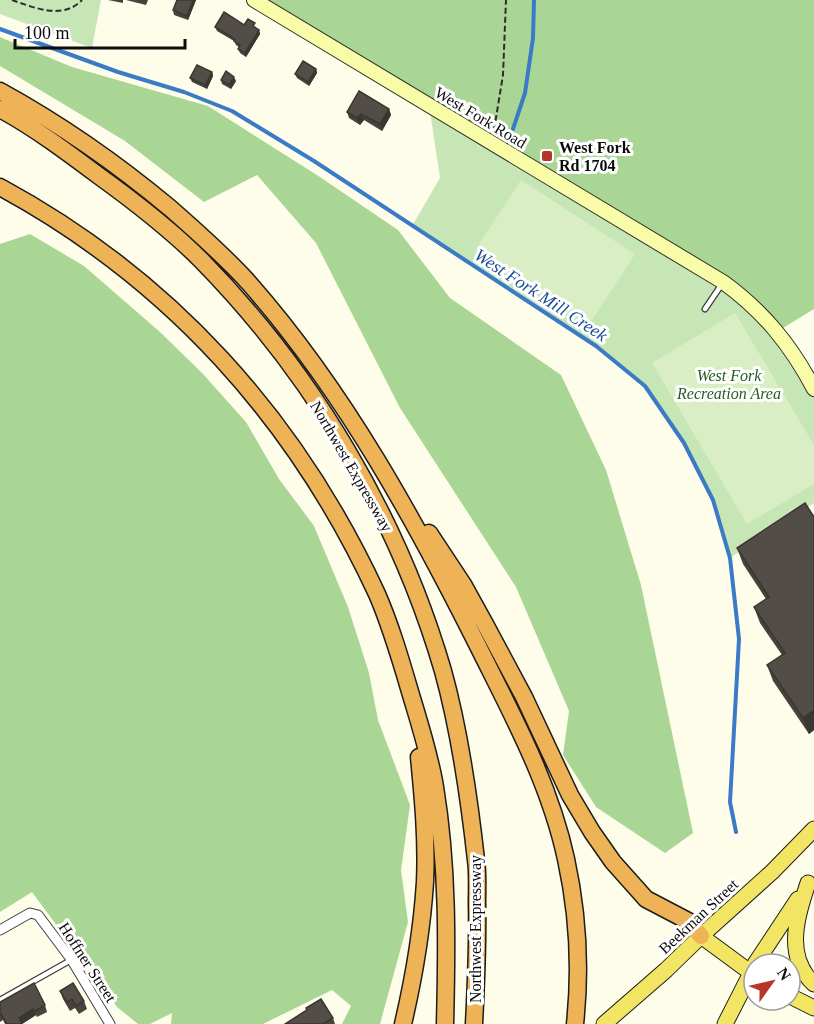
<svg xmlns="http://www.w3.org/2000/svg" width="814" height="1024" viewBox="0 0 814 1024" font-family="'Times New Roman',serif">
<rect width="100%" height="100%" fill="#fefde9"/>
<!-- green -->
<path fill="#c7e6b5" d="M 0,0 L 101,0 L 92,48 L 0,14 Z
M 429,105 L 740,294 L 814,389 L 814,503 L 730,558 L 713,499 L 684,443 L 644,386 L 596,346 L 412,226 L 440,178 Z"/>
<!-- forest -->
<path fill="#a9d695" d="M 254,0 L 814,0 L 814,309 L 778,331 L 760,312 Z
M 0,37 L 72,67 L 208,106 L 320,177 L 398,230 L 450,298 L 561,375 L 606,470 L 641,585 L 693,833 L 665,853 L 596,807 L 563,755 L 569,711 L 516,587 L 400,408 L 316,243 L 257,175 L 204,202 L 125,141 L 0,66 Z
M 30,234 L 84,266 L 160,332 L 203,374 L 246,422 L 279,479 L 314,526 L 348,607 L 369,673 L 378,720 L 410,805 L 401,870 L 408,922 L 380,1024 L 342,1024 L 351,1006 L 332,990 L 263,1024 L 171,1024 L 172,1013 L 150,1024 L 138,1024 L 117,1007 L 32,892 L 0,912 L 0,244 Z"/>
<!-- pitch -->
<path fill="#daeec6" d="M 521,180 L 635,254 L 590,323 L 476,249 Z
M 735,313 L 814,445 L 814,484 L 747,524 L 652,363 Z"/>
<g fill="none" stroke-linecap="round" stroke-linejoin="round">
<!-- stream -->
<path stroke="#3a7ac7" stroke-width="4" d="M 0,29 L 118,72 L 184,92 L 232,111 L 314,161 L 596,346 L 645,386 L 684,443 L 713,500 L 730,558 L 739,639 L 730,802 L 736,832
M 513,129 L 525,93 L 533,38 L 534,0"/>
<!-- lane casing -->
<g stroke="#3e3e3e" stroke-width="7">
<path id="lane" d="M 705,309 L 722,284
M 0,1000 L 71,960"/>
</g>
<!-- street casing -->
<g stroke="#3e3e3e" stroke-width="11">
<path id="street" d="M 0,930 L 30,913 L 38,915 L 71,959 L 110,1024"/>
</g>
<!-- secondary casing -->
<g stroke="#2d2d2d" stroke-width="16">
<path id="secondary" d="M 254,0 L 723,282 C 763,311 791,345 814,389"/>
</g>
<!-- primary casing -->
<g stroke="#1c1c1c" stroke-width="17">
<path id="primary" d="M 808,883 C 797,917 784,956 814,984
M 701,936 L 754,975
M 755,964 L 798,899
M 790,996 L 814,1008
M 604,1024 L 666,970 L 701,936 L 772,872 L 814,829
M 725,1024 L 754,967"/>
</g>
<!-- highway casing -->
<g stroke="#1c1c1c" stroke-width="19">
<path id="highway" d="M 0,91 C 62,125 115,162 170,208 C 197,232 225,256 249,283 C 345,392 416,522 481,652 C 514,718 550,785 566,859 C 578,914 581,968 575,1024
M 0,109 C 35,128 67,152 99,176 C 135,202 170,229 201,260 C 313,374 398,517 443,671 C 460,732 469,797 476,860 C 478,874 477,889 477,904 C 478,944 476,984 474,1024
M 0,187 C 170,279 296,419 377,594 C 391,626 401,661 411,695 C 420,725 430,756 435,787 C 448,866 447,945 445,1024
M 429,533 L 464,586 L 485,624 L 524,697 L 570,795 L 592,832 L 613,862 L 646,899 L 688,921 L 701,936
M 403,1024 C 414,977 422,930 425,882 C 427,841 423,798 419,757"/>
</g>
<!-- path -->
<path stroke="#2d2d2d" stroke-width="2" stroke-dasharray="6 3" stroke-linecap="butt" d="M 12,0 C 35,8 63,20 82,0
M 494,130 L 503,75 L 506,0"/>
<!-- lane -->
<use href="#lane" stroke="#fff" stroke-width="4.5"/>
<!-- street -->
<use href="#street" stroke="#fff" stroke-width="9"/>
<!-- secondary -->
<use href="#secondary" stroke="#f9fca6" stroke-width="14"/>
<!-- primary -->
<use href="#primary" stroke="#f3e564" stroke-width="15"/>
<!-- highway -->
<use href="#highway" stroke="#eeb257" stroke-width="16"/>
</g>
<!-- wall -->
<path fill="#47423d" d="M 108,0 L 123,0 L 123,3 Z
M 126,0 L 148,0 L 146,5 Z
M 177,0 L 196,0 L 188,20 L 174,15 L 173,10 Z
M 244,25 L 256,27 L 256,28 L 259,30 L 260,34 L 246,57 L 240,53 L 238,49 L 239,47 L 236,45 L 234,41 L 217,31 L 215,27 Z
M 316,69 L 317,73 L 309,86 L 297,78 L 295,74 Z
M 212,72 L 213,76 L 207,89 L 192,82 L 190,78 Z
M 221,80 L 236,81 L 231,89 L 222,84 Z
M 389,109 L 391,115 L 382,131 L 364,120 L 360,125 L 349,118 L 347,112 Z
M 814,517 L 814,730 L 809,734 L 773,681 L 767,665 L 782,655 L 760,623 L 754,607 L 766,599 L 743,564 L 737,548 Z
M 60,991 L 84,1001 L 87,1009 L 79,1014 L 75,1008 L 70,1011 L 63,999 Z
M 0,1002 L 45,1005 L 47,1012 L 37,1017 L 36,1015 L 22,1024 L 5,1024 L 3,1020 L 0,1022 Z
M 333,1018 L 335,1024 L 285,1024 Z"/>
<!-- shaded-wall -->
<path fill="#3a3632" d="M 193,0 L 196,0 L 188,20 L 187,16 Z
M 259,30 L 260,34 L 246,57 L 245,53 Z
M 316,69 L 317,73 L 309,86 L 308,82 Z
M 212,72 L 213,76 L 207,89 L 205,85 Z
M 234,77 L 236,81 L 231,89 L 229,85 Z
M 389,109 L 391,115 L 382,131 L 380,124 Z
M 361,114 L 364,120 L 360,125 L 357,118 Z
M 814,710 L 814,730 L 809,734 L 803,718 Z
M 33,1009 L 36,1015 L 22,1024 L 19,1018 Z"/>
<!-- building -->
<path fill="#534d47" stroke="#3a3632" stroke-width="1.5" d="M 177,0 L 193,0 L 187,16 L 173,10 Z
M 224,12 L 244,25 L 248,19 L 255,23 L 253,26 L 259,30 L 245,53 L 238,49 L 240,45 L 234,41 L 235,39 L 215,27 Z
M 303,61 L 316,69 L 308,82 L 295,74 Z
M 197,65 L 212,72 L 205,85 L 190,78 Z
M 226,71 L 234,77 L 229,85 L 221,80 Z
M 359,91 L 389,109 L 380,124 L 361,114 L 357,118 L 347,112 Z
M 805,503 L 814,517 L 814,710 L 803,718 L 767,665 L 785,653 L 754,607 L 769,597 L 737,548 Z
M 34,983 L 45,1005 L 35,1011 L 33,1009 L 19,1018 L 22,1024 L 7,1024 L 1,1014 L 0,1014 L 0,1002 Z
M 73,983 L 84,1001 L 76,1006 L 72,999 L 67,1002 L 60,991 Z
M 321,999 L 333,1018 L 323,1024 L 285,1024 L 307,1010 L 306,1008 Z"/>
<!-- markers -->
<rect fill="#b43729" stroke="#fff" stroke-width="2" x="541" y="150" width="12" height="12" rx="3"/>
<g text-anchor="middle" stroke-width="6" stroke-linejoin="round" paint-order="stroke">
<!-- street labels -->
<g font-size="16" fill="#0b0b0b" stroke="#fff">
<text transform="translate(481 117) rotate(31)" y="6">West Fork Road</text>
<text transform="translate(352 466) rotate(60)" y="6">Northwest Expressway</text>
<text transform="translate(698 916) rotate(-43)" y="6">Beekman Street</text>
<text transform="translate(475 929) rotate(-90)" y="6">Northwest Expressway</text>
<text transform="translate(88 962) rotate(57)" y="6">Hoffner Street</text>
</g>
<!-- poi labels -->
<g font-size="16" font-weight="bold" fill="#0b0b0b" stroke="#fff" text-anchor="start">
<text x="559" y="153">West Fork<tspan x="559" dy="18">Rd 1704</tspan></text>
</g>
<!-- park labels -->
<g font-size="16" font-style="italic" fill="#235e1f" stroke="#fff">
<text x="729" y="381">West Fork<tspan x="729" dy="18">Recreation Area</tspan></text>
</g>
<!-- water labels -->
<g font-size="18" font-style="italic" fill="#1a4e96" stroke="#fff">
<text transform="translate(541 295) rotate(33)" y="6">West Fork Mill Creek</text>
</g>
</g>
<!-- north arrow -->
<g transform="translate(772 982) rotate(56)"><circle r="28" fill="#ffffff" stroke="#9d9d9d" stroke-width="1.5"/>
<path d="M0-4.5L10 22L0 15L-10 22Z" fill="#b43729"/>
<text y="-9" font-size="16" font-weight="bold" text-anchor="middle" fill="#0b0b0b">N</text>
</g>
<!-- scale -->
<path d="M15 39v9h170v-9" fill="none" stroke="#0b0b0b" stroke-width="3"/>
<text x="24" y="39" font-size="18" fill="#0b0b0b" stroke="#ffffff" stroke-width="4.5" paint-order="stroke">100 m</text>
</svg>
